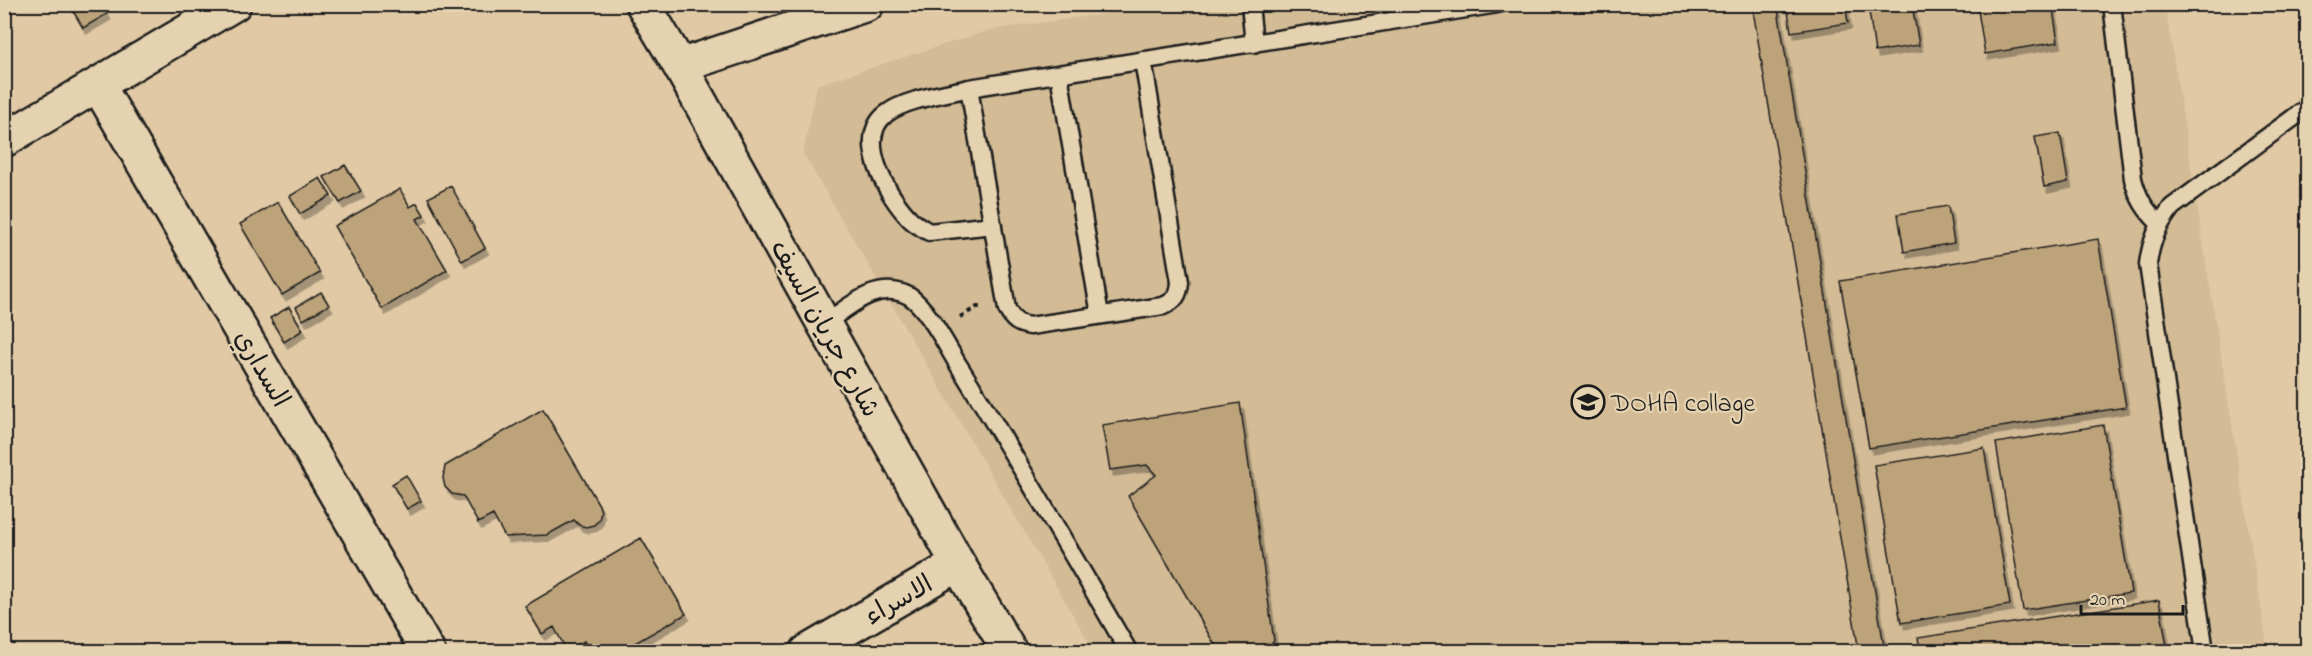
<svg xmlns="http://www.w3.org/2000/svg" width="2312" height="656" viewBox="0 0 2312 656" font-family="'Indie Flower','Playpen Sans Arabic',sans-serif">
<defs>
<filter id="shadow"><feDropShadow dx="3.5" dy="6" stdDeviation="0" flood-color="#0004"/></filter>
</defs>
<rect width="100%" height="100%" fill="#e0c9a4"/>
<filter id="ink" filterUnits="userSpaceOnUse"><feTurbulence type="fractalNoise" baseFrequency=".0167" numOctaves="2"/><feDisplacementMap in="SourceGraphic" scale="12" xChannelSelector="R" yChannelSelector="G"/><feConvolveMatrix kernelMatrix="1 2 1 2 8 2 1 2 1" color-interpolation-filters="sRGB"/></filter>
<g filter="url(#ink)">
<!-- built -->
<path fill="#d2bb95" d="M 1168,5 L 2165,5 L 2268,651 L 1094,651 L 803,153 L 817,85 L 990,30 Z"/>
<!-- building -->
<path fill="#bda37a" stroke="#1c1c1c" stroke-width="1.5" filter="url(#shadow)" d="M 69,4 L 102,4 L 107,14 L 83,28 Z
M 1752,4 L 1777,4 L 1885,652 L 1859,652 Z
M 1787,4 L 1845,4 L 1848,23 L 1791,32 Z
M 1868,4 L 1912,4 L 1919,45 L 1875,52 Z
M 1977,4 L 2052,4 L 2058,42 L 1985,54 Z
M 2060,133 L 2068,182 L 2044,187 L 2035,137 Z
M 345,165 L 361,191 L 340,203 L 324,177 Z
M 320,178 L 331,196 L 300,214 L 290,196 Z
M 451,186 L 485,248 L 462,261 L 428,198 Z
M 400,189 L 410,207 L 417,203 L 424,215 L 417,219 L 447,270 L 382,309 L 334,226 Z
M 278,202 L 320,273 L 282,295 L 240,224 Z
M 1948,206 L 1954,243 L 1904,252 L 1898,214 Z
M 2098,239 L 2126,407 L 1869,448 L 1840,281 Z
M 321,292 L 329,305 L 303,320 L 296,307 Z
M 289,307 L 303,330 L 284,342 L 270,318 Z
M 1240,403 L 1274,641 L 1263,652 L 1219,652 L 1128,496 L 1156,475 L 1147,465 L 1110,470 L 1102,425 Z
M 543,409 L 599,505 L 601,512 L 599,520 L 594,525 L 586,527 L 579,525 L 574,520 L 547,535 L 505,537 L 493,515 L 478,523 L 463,496 L 452,494 L 445,487 L 443,478 L 445,466 Z
M 2103,425 L 2131,593 L 2023,610 L 1996,443 Z
M 1984,448 L 2010,605 L 1901,623 L 1874,465 Z
M 406,475 L 421,501 L 407,509 L 392,484 Z
M 641,538 L 686,614 L 621,651 L 617,645 L 606,652 L 590,652 L 584,641 L 567,651 L 554,627 L 542,634 L 525,606 Z
M 2159,600 L 2168,652 L 1921,652 L 1918,638 Z
M 1850,647 L 1851,652 L 1821,652 Z"/>
<g fill="none" stroke-linecap="round" stroke-linejoin="round">
<!-- lane casing -->
<g stroke="#1c1c1c" stroke-width="21">
<path id="lane" d="M 1250,4 L 1254,44
M 2112,4 L 2133,179 C 2138,198 2145,210 2159,223
M 1059,74 L 1100,315
M 969,88 L 1007,309 C 1013,321 1018,324 1030,326 L 1163,306 C 1175,301 1179,295 1180,282 L 1143,60
M 993,225 L 929,232 C 922,228 915,224 910,219 C 888,197 854,139 886,114 C 905,99 945,94 969,88 L 1498,4
M 824,324 C 849,307 877,279 909,296 C 927,307 948,348 959,366 C 1018,460 1073,556 1129,652
M 2205,652 L 2148,264 C 2151,241 2158,225 2172,207 L 2308,107"/>
</g>
<!-- street casing -->
<g stroke="#1c1c1c" stroke-width="38">
<path id="street" d="M 643,4 L 680,66 L 958,564 L 1010,652
M 680,66 L 867,4
M 98,85 L 428,652
M 4,140 L 234,4
M 807,652 L 958,564"/>
</g>
<!-- path -->
<path stroke="#1c1c1c" stroke-width="4" stroke-dasharray="4.5 4.5" stroke-linecap="butt" d="M 960,317 L 977,307 L 983,307"/>
<!-- lane -->
<use href="#lane" stroke="#e5d2b0" stroke-width="16"/>
<!-- street -->
<use href="#street" stroke="#e5d2b0" stroke-width="33"/>
</g>
</g>
<!-- icons -->
<defs>
<g id="university-ring" transform="scale(1.725)"><circle r="9.5" fill="#e5d2b0" stroke="#1c1c1c" stroke-width="1.5"/><path d="M0-5L7-2L0 1L-7-2ZM-4 1L0 2.5L4 1V4Q0 6-4 4Z" fill="#1c1c1c"/></g>
</defs>
<g fill-rule="evenodd">
<use href="#university-ring" x="1588" y="402"/>
</g>
<g text-anchor="middle" stroke-width="4.5" stroke-linejoin="round" paint-order="stroke">
<!-- street labels -->
<g font-size="26" fill="#1c1c1c" stroke="#e5d2b0">
<text transform="translate(826 328) rotate(61)" y="9">شارع جريان السيف</text>
<text transform="translate(263 368) rotate(60)" y="9">السداري</text>
<text transform="translate(898 599) rotate(-30)" y="9">الاسراء</text>
</g>
<!-- poi labels -->
<g font-size="26" fill="#1c1c1c" stroke="#e5d2b0" text-anchor="start">
<text x="1611" y="411">DOHA collage</text>
</g>
</g>
<!-- margin -->
<rect width="2312" height="656" fill="none" stroke="#e5d2b0" stroke-width="24"/>
<rect x="12" y="12" width="2288" height="632" fill="none" stroke="#1c1c1c" stroke-width="2" filter="url(#ink)"/>
<!-- scale -->
<path d="M2081 605v9h102v-9" fill="none" stroke="#1c1c1c" stroke-width="3"/>
<text x="2090" y="605" font-size="18" fill="#1c1c1c" stroke="#e5d2b0" stroke-width="4.5" paint-order="stroke">20 m</text>
</svg>
